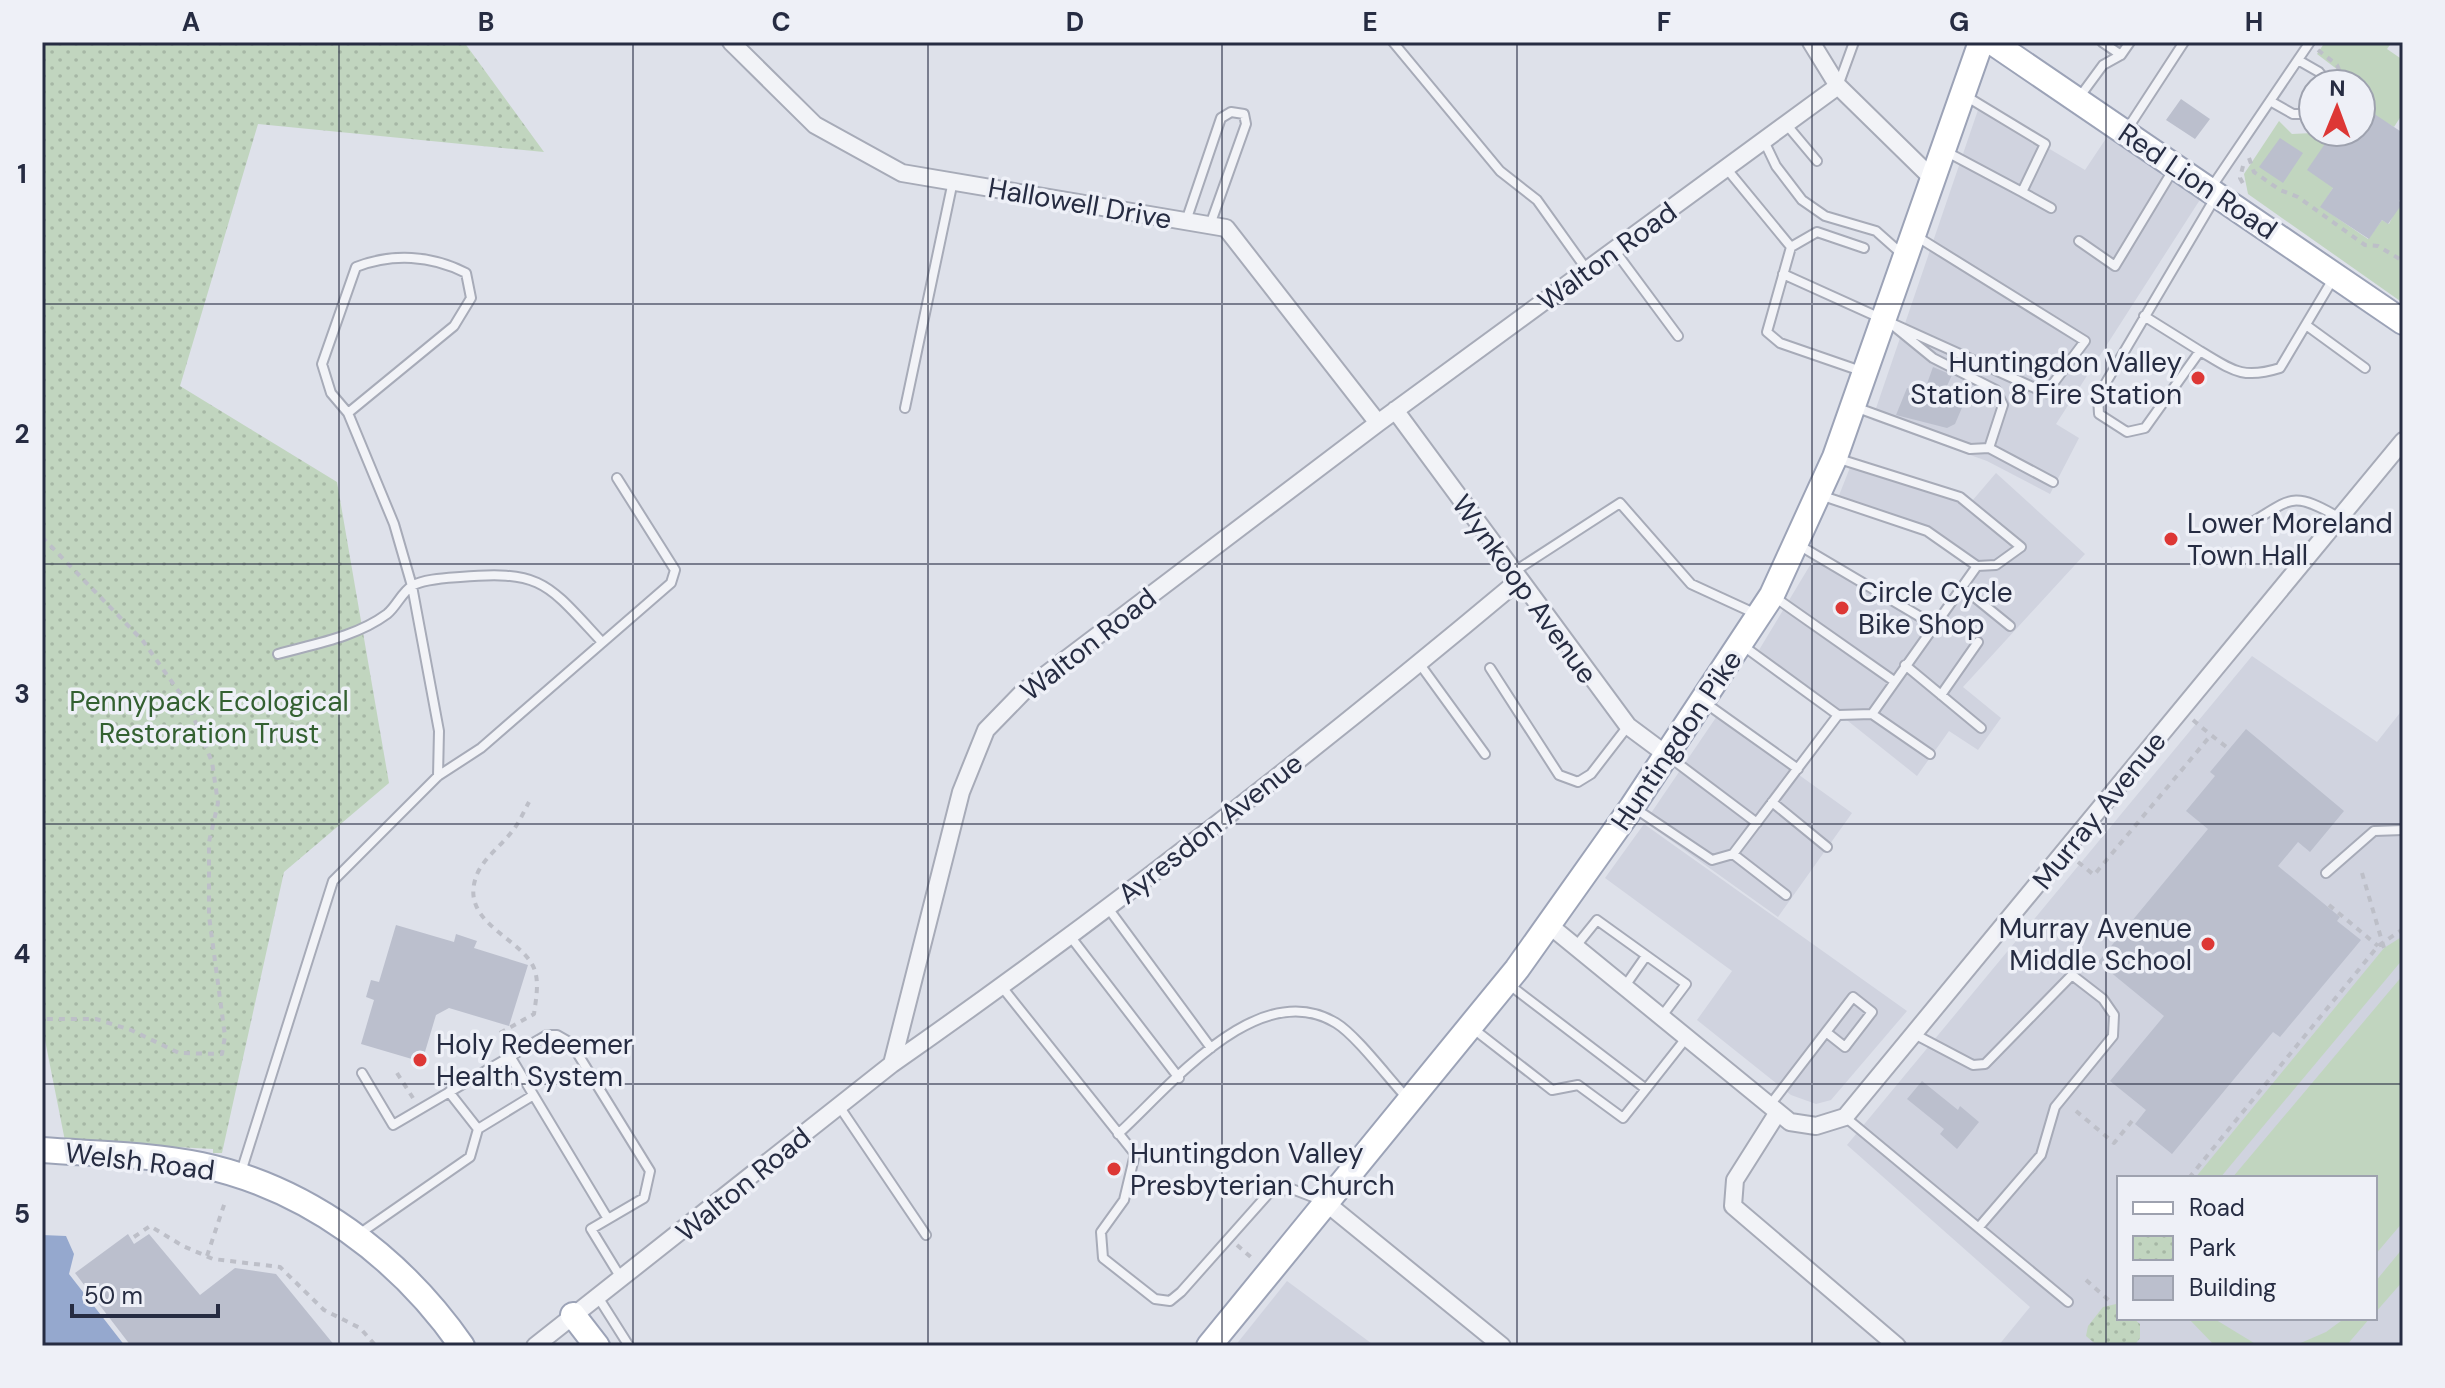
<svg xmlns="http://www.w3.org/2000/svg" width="2445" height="1388" viewBox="0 0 2445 1388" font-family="'DM Sans',sans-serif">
<defs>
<pattern id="park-dots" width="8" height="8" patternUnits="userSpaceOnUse" patternTransform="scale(2)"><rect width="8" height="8" fill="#c1d5bf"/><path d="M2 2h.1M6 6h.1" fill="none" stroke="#a6b7a5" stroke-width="1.8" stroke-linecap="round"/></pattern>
</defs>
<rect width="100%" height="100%" fill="#dee1ea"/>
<!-- built -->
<path fill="#d0d3df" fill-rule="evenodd" d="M 1979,107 L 2085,170 L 2111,131 L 2203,195 L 2056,424 L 2079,438 L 2050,494 L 1987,461 L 1872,420 Z
M 1851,465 L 1956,501 L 1966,508 L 1996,473 L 2085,554 L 1963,687 L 2001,718 L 1978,750 L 1949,731 L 1917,776 L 1759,650 L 1815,557 L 1935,628 L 1979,569 L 1929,528 L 1838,498 Z
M 2252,656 L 2377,742 L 2403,709 L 2403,1346 L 1998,1346 L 2030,1307 L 1847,1145 ZM 2119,1178 L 2375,1178 L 2375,1318 L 2119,1318 Z
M 1717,716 L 1852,813 L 1778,917 L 1645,822 Z
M 1644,824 L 1907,1011 L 1831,1100 L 1816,1104 L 1791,1095 L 1697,1020 L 1732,971 L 1605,878 Z
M 1287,1281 L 1375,1346 L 1235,1346 Z"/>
<!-- grass -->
<path fill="#c1d5bf" d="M 2325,42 L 2392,42 L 2387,49 L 2403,60 L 2403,113 L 2394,127 L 2361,108 L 2361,84 L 2342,84 L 2338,70 L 2317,54 Z
M 2279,121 L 2292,134 L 2333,132 L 2329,138 L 2333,188 L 2321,207 L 2368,239 L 2382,220 L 2389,224 L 2403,195 L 2403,303 L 2248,194 L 2244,174 Z
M 2403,936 L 2403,959 L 2220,1178 L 2195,1178 L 2384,948 Z
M 2403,975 L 2403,1222 L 2375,1255 L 2375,1178 L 2232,1178 Z
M 2403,1248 L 2403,1281 L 2375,1313 L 2375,1282 Z
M 2188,1318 L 2213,1318 L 2254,1343 L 2296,1345 L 2326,1332 L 2345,1318 L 2370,1318 L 2346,1346 L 2215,1346 Z"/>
<!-- park -->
<path fill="url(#park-dots)" d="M 42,42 L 464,42 L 544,152 L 258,124 L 180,386 L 337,482 L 389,783 L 284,872 L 222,1153 L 213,1153 L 213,1149 L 65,1141 L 42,1025 Z
M 2116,1304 L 2119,1318 L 2133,1318 L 2140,1324 L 2140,1338 L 2134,1346 L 2098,1346 L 2086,1336 L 2088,1326 L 2103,1307 Z"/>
<!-- water -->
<path fill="#95a8ce" d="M 42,1235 L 66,1236 L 74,1254 L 69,1274 L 125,1346 L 42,1346 Z"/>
<!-- building -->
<path fill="#bbbfcd" d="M 2181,99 L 2210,119 L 2195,139 L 2166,120 Z
M 2361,105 L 2403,133 L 2403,195 L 2399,201 L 2402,204 L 2388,224 L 2382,220 L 2369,239 L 2320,207 L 2333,188 L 2307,170 L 2333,132 L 2361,132 Z
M 2280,138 L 2303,153 L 2283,183 L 2259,167 Z
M 1933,367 L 1952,375 L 1946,388 L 1949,390 L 1948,398 L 1964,403 L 1955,424 L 1947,428 L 1896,415 L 1907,388 L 1924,392 Z
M 2246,729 L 2344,811 L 2310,852 L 2298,842 L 2278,866 L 2340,917 L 2337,921 L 2361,940 L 2280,1037 L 2273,1032 L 2172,1154 L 2135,1124 L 2146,1110 L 2110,1081 L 2164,1016 L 2098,962 L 2208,829 L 2186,811 L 2215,776 L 2210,772 Z
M 396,925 L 454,942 L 456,934 L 477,941 L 474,948 L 528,965 L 509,1026 L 449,1008 L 436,1015 L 422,1062 L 361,1044 L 374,1000 L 366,997 L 371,980 L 379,982 Z
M 1922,1081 L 1958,1110 L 1960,1106 L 1979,1122 L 1957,1149 L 1940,1134 L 1944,1129 L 1907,1099 Z
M 128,1234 L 134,1244 L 149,1234 L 200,1295 L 235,1268 L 276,1274 L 335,1346 L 131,1346 L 75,1273 Z"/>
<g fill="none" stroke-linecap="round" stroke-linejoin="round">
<!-- lane casing -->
<g stroke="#a7abb8" stroke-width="12">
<path id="lane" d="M 1393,42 L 1500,171 L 1537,200 L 1587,270
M 2102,42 L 2121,55
M 2298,60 L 2319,72 L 2329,84
M 1838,86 L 1854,42
M 2078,99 L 2103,65 L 2121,55 L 2130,42
M 2270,101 L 2293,114 L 2313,114
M 1786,124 L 1817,161
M 2126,131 L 2184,42
M 1764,141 L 1776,166 L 1802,200 L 1825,216 L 1876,231 L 1903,255
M 1945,151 L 2022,192 L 2045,144 L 1964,95
M 1726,168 L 1791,247 L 1817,232 L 1864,248
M 2211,188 L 2310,42
M 2022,192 L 2051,208
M 1186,221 L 1221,118 L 1231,112 L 1244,114 L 1246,124 L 1210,225
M 2079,241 L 2115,266 L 2173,170
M 1791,247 L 1767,332 L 1780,343 L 1861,371
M 1615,251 L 1678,336
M 1783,274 L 2046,393 L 2085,341 L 1916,236
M 2144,316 L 2200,351 L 2145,428 L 2127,432 L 2099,414 L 2098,396 L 2215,198
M 2306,325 L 2365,368
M 2200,351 C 2232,370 2242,380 2280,368 L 2333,279
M 1855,407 L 1970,449 L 1989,448 L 2003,405 L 1996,390 L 1933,358 L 1895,327
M 905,408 L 953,181
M 348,413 L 454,326 L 471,298 L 466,273 C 431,255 392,253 356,267 L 322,364 L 331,393 L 348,413 L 394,524 L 412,586 L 439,731 L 438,776
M 1989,448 L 2053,482
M 1836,458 L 1960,497 L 2021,547 L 1996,565 L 1977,566
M 1820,495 L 1927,531 L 1977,566 L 1872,714
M 2246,526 C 2290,500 2290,489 2338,517
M 1797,544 L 1934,625
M 1515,571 L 1620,503 L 1691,584 L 1754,613
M 1962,587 L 2010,626
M 1773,596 L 1894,681
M 1742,645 L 1838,715 L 1872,714 L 1930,754
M 278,654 C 314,644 356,637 387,614 C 396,607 402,592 412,586 C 423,579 446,578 460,577 C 542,570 547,583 601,641
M 1419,663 L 1485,754
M 1905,665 L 1981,728
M 1490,668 L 1559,775 L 1578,782 L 1591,774 L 1628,726
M 1941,695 L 1978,642
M 1704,702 L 1798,769
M 1668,756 L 1757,823
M 1772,802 L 1827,847
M 1633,807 L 1712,860 L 1733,854 L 1838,715
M 1733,854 L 1786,895
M 2326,873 L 2374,831 L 2403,830
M 1108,908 L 1211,1048
M 1070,936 L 1179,1078
M 1576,946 L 1597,920 L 1686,984 L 1662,1016
M 1507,983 L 1646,1089 L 1687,1037
M 1625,986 L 1646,956
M 1002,987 L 1135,1154 L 1124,1200 L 1101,1232 L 1103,1258 L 1155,1299 L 1170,1301 L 1181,1292 L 1269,1193 L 1292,1189 L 1323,1201
M 1471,1027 L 1552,1090 L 1578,1085 L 1623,1118 L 1646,1089
M 1916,1035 L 1973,1065 L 1985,1064 L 2072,975 L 2103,999 L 2114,1015 L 2113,1036 L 2055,1107 L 2041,1155 L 1979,1227
M 510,1056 L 608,1219
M 362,1073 L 393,1125 L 547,1035 L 557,1035 L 571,1043 L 650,1171 L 644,1198 L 591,1229 L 621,1278
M 1770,1105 L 1826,1032 L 1845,1047 L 1872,1012 L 1853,997 L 1826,1032
M 839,1106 L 926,1235
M 1845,1117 L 2068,1302
M 478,1129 L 532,1096
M 1118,1134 C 1169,1088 1258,975 1336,1023 C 1356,1035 1389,1079 1407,1098
M 241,1172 L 333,881 L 438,776 L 481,748 L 671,583 L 675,570 L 617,478
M 359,1234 L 470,1157 L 478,1129 L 449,1092
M 598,1297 L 629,1346"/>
</g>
<!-- street casing -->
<g stroke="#a7abb8" stroke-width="20">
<path id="street" d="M 731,42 L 815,125 L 902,173 L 1226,228 L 1378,423
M 1811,42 L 1838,86 L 1934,180
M 1395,410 L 1628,726 L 1667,755
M 1549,925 L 1790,1122 L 1816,1126 L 1845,1117 L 2403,441
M 892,1064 C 1108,913 1316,750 1518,581
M 1778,1112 L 1735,1180 L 1733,1206 L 1897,1346
M 1325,1202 L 1502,1346
M 535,1346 L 892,1064 L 961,792 L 986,730 L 1023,692 L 1378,423 L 1838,86"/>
</g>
<!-- primary casing -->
<g stroke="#9ca3b7" stroke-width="28">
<path id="primary" d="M 1992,42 L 2403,322
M 42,1150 C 95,1154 149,1154 201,1165 C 308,1188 400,1257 462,1346
M 573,1315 L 597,1346
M 1209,1346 L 1517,969 L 1632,807 L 1772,595 L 1835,457 L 1981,42"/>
</g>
<!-- path -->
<path stroke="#bdbfc8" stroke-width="4" stroke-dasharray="6 6" stroke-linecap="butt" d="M 2318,50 L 2337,65 L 2345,84
M 2249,158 L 2254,172 L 2280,190 L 2298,197 L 2365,245 L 2378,246 L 2403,261
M 2243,166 L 2240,178 L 2245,187
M 42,537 L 143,641 L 189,706 L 212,762 L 218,803 L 209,842 L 209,916 L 225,1036 L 222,1054 L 179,1053 L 131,1030 L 96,1019 L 42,1019
M 2193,720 L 2211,735
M 2078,862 L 2094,875 L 2211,735 L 2229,749
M 2362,873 L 2384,948
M 2329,905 L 2378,946
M 500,1033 L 534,1014 C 536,999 540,980 533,966 C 517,935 456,921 478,872 C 486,856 503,844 514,829 C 520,821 524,811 529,802
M 397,1073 L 413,1098
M 2076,1111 L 2114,1143 L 2132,1121
M 2189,1178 L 2378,946 L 2403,929
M 134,1237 L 150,1226 L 183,1246 L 213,1259 L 280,1267 L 324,1310 L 360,1328 L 376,1346
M 1237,1245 L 1253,1259
M 207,1256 L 225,1202
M 2086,1280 L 2112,1303"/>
<!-- lane -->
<use href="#lane" stroke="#f2f3f7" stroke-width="8"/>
<!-- street -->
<use href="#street" stroke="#f2f3f7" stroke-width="16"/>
<!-- primary -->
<use href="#primary" stroke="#fff" stroke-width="24"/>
</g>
<!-- grid -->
<path fill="none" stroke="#262c42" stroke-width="2" stroke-opacity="0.55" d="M 339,42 L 339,1346M 633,42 L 633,1346M 928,42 L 928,1346M 1222,42 L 1222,1346M 1517,42 L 1517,1346M 1812,42 L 1812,1346M 2106,42 L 2106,1346M 42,304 L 2403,304M 42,564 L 2403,564M 42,824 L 2403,824M 42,1084 L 2403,1084"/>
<!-- markers -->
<g fill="#dd3735" stroke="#eef0f7" stroke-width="3">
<circle cx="2198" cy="378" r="8"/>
<circle cx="2171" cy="539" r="8"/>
<circle cx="1842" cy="608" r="8"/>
<circle cx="2208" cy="944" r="8"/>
<circle cx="420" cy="1060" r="8"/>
<circle cx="1114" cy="1169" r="8"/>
</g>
<g text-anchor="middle" stroke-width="7" stroke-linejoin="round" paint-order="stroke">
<!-- street labels -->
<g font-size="28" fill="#262c42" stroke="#eef0f7">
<text transform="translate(2198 181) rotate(34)" y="10">Red Lion Road</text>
<text transform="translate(1080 203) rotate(10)" y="10">Hallowell Drive</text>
<text transform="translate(1607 256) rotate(-36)" y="10">Walton Road</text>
<text transform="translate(1525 589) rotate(54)" y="10">Wynkoop Avenue</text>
<text transform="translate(1088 644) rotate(-38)" y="10">Walton Road</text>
<text transform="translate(1676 740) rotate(-56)" y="10">Huntingdon Pike</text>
<text transform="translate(2099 810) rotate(-51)" y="10">Murray Avenue</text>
<text transform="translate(1210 828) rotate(-38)" y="10">Ayresdon Avenue</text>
<text transform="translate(140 1161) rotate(7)" y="10">Welsh Road</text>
<text transform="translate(743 1184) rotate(-39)" y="10">Walton Road</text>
</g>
<!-- poi labels -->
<g font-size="28" fill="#262c42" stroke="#eef0f7" text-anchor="start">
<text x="2182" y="372" text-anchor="end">Huntingdon Valley<tspan x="2182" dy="32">Station 8 Fire Station</tspan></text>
<text x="2187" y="533">Lower Moreland<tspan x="2187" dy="32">Town Hall</tspan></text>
<text x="1858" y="602">Circle Cycle<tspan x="1858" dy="32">Bike Shop</tspan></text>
<text x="2192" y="938" text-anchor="end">Murray Avenue<tspan x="2192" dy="32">Middle School</tspan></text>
<text x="436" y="1054">Holy Redeemer<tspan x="436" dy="32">Health System</tspan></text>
<text x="1130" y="1163">Huntingdon Valley<tspan x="1130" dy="32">Presbyterian Church</tspan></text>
</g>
<!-- park labels -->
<g font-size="28" fill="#336031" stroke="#eef0f7">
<text x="209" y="711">Pennypack Ecological<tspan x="209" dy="32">Restoration Trust</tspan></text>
</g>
</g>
<!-- border -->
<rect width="2445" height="1388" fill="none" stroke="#eef0f7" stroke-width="88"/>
<!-- legend -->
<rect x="2117" y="1176" width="260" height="144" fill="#eef0f7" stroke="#9ea2af" stroke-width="2"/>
<rect x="2133" y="1202" width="40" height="12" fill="#ffffff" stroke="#9ea2af" stroke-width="2"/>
<text x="2189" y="1216" font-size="24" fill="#262c42">Road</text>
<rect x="2133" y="1236" width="40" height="24" fill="url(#park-dots)" stroke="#9ea2af" stroke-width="2"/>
<text x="2189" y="1256" font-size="24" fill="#262c42">Park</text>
<rect x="2133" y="1276" width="40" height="24" fill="#bbbfcd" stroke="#9ea2af" stroke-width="2"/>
<text x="2189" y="1296" font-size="24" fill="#262c42">Building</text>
<!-- north arrow -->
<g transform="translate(2337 108) rotate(1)"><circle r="38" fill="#eef0f7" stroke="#9ea2af" stroke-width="2"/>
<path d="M0-6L14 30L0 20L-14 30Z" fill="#dd3735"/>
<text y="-12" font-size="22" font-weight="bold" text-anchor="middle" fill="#262c42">N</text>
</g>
<!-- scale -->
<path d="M72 1304v12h146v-12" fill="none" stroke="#262c42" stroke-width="4"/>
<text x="84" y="1304" font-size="24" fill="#262c42" stroke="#eef0f7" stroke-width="6" paint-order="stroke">50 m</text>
<rect x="44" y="44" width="2357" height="1300" fill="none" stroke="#262c42" stroke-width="3"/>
<g font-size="26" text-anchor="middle" font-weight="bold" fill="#262c42">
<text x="191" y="31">A</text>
<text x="486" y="31">B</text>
<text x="781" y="31">C</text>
<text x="1075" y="31">D</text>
<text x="1370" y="31">E</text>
<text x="1664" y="31">F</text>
<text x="1959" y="31">G</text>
<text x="2254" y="31">H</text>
<text x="22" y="183">1</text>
<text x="22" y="443">2</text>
<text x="22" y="703">3</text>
<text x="22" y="963">4</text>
<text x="22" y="1223">5</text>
</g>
</svg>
